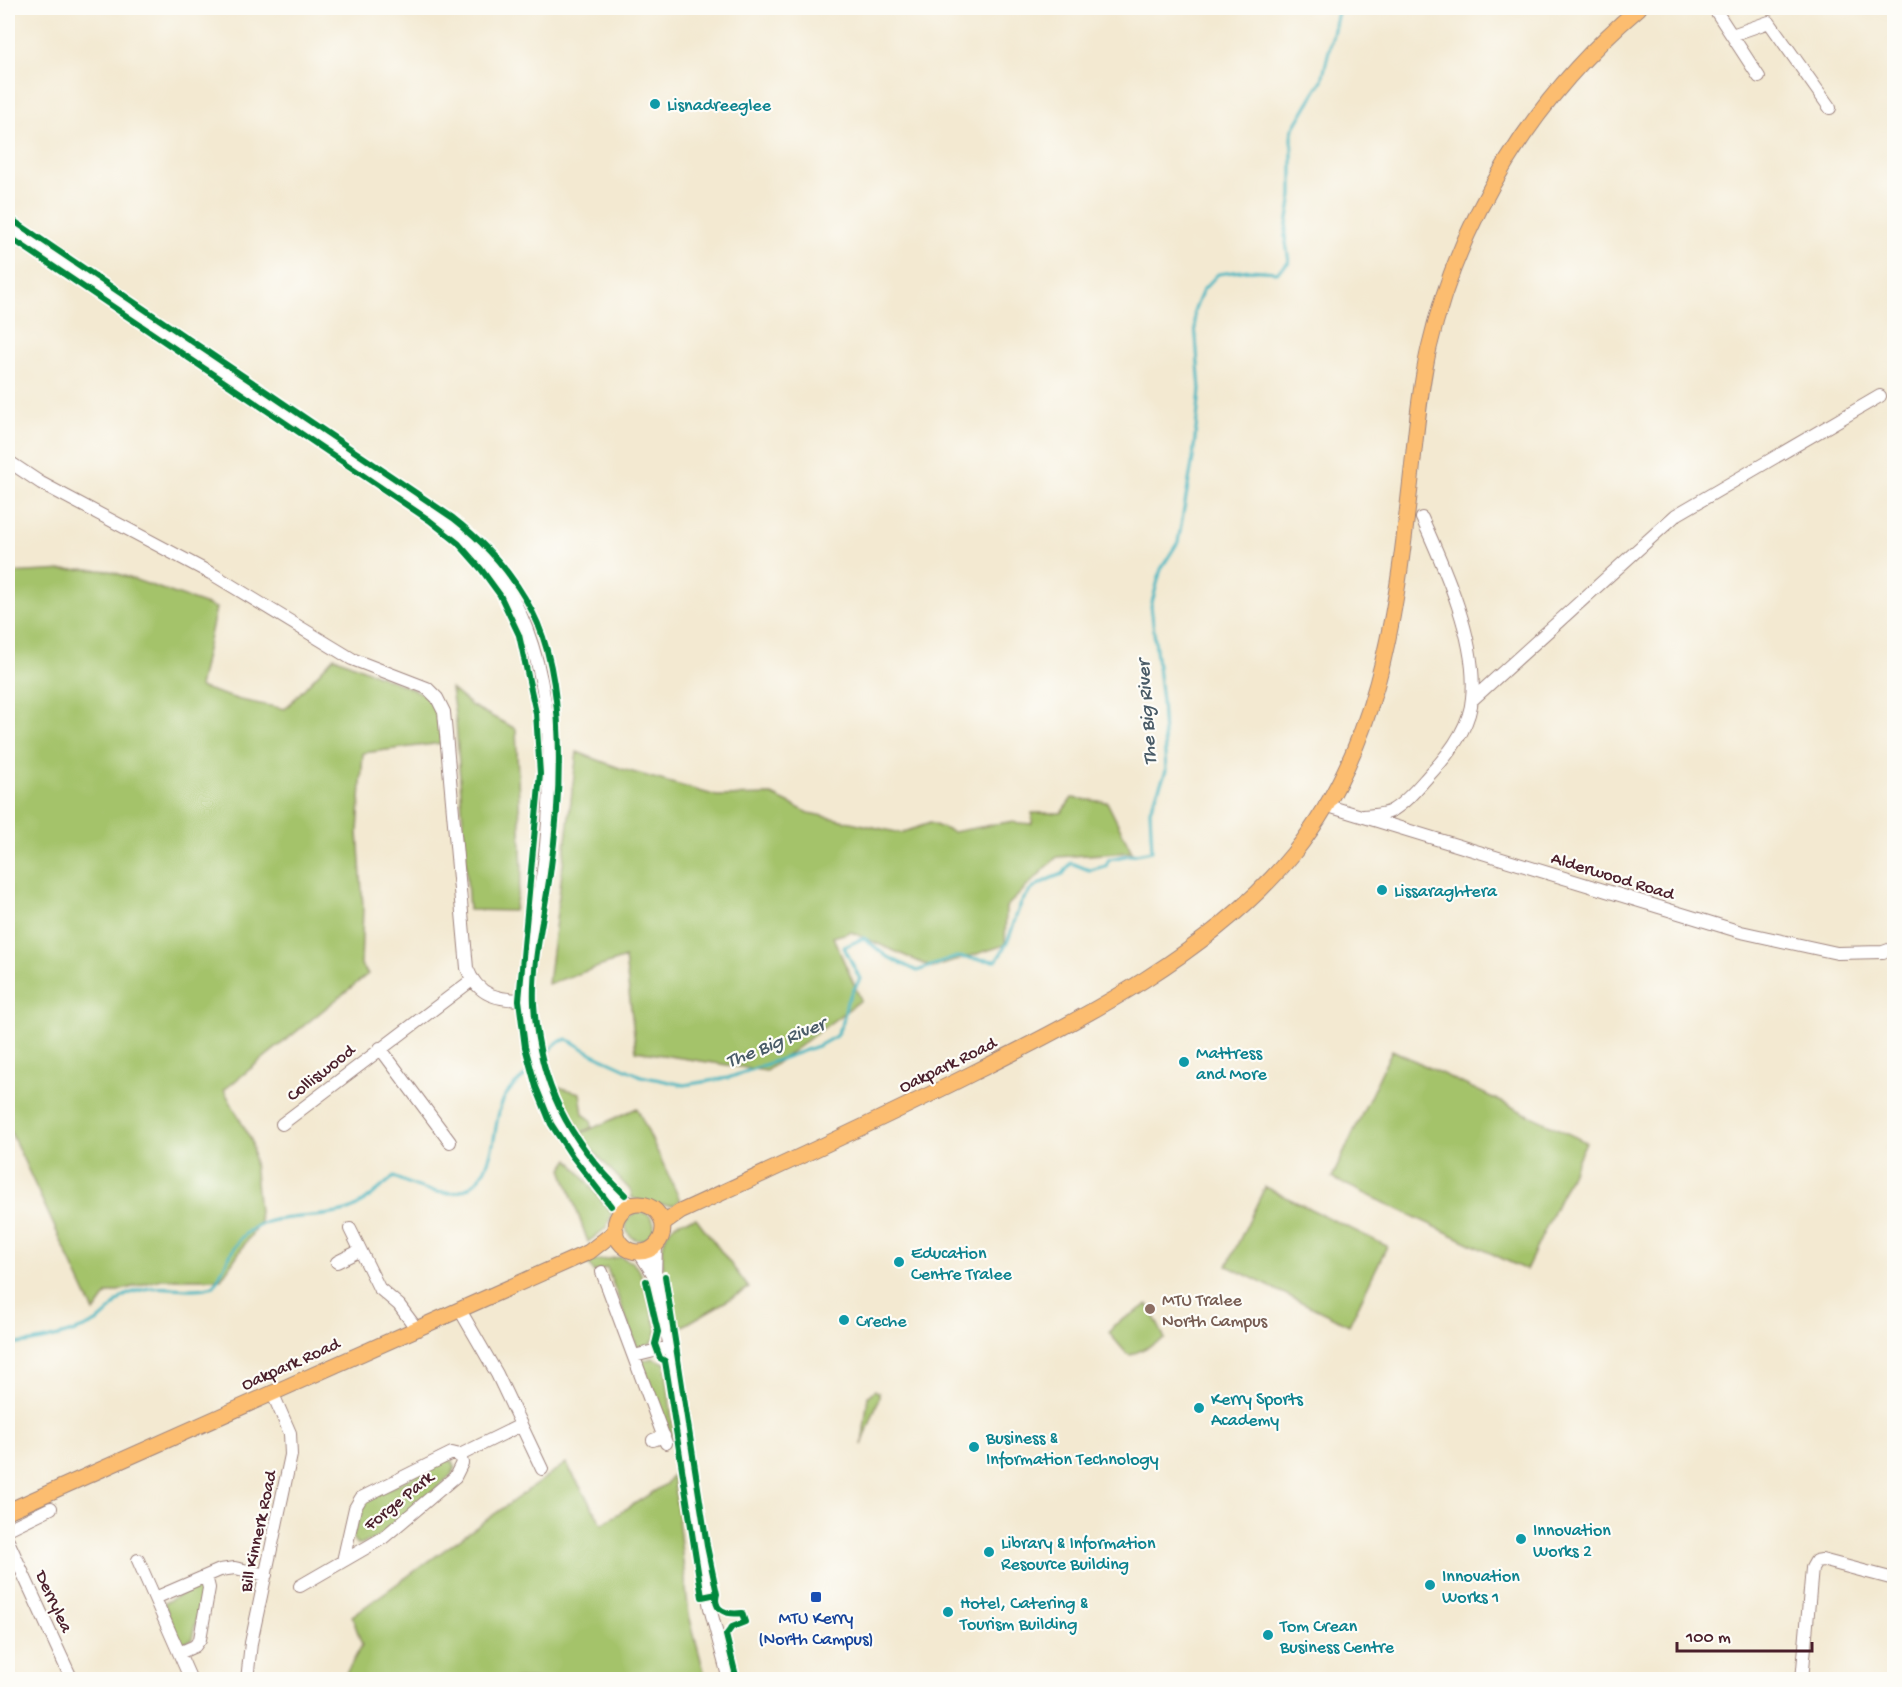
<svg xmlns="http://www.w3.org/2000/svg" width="1902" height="1687" viewBox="0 0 1902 1687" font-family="'Gochi Hand',sans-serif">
<rect width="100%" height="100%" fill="#fdfcf7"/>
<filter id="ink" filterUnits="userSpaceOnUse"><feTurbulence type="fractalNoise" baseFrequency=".0167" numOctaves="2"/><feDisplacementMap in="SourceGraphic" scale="12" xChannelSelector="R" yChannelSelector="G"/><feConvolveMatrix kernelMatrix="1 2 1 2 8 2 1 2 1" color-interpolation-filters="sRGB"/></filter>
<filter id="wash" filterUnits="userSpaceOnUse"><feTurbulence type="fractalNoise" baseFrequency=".008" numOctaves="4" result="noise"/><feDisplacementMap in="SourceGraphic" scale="24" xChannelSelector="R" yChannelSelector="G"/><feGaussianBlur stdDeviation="1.35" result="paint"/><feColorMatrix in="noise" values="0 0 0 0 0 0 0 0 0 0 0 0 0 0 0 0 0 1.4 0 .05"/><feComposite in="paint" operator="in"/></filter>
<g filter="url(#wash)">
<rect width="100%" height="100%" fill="#f3e9d1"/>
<!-- green -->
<path fill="#a4c36b" stroke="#77714b" stroke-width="1.5" d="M 86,569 L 110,571 L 216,608 L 199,687 L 240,700 L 285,709 L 334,657 L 434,698 L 441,713 L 442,743 L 363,753 L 358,832 L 363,907 L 361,965 L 368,974 L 224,1090 L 252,1142 L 260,1222 L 221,1279 L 162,1279 L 107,1294 L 94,1312 L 11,1133 L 8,1134 L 8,573 Z
M 451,689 L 472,706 L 516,729 L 522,873 L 514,911 L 469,910 L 456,721 Z
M 577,752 L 622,769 L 717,796 L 772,795 L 809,813 L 901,833 L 930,823 L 953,832 L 1008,822 L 1032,824 L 1032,813 L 1061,813 L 1072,798 L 1107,802 L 1132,852 L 1057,857 L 1006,907 L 1005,945 L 933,968 L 851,932 L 833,937 L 861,1000 L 766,1071 L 636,1051 L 625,958 L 548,984 Z
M 1392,1050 L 1586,1142 L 1526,1270 L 1332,1178 Z
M 559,1087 L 580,1093 L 583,1114 L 591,1120 L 592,1127 L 580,1133 L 557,1091 Z
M 637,1108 L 680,1200 L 674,1205 L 652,1204 L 632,1198 L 631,1191 L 578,1135 Z
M 569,1159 L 612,1214 L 606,1228 L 588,1242 L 562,1169 Z
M 1265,1187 L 1387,1246 L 1349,1325 L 1227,1266 Z
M626 1226a14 14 0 1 1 28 0a14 14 0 1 1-28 0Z
M 696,1218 L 749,1288 L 678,1329 C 671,1302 649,1247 674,1225 C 679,1220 689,1220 696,1218 Z
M 621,1257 L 632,1262 L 640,1271 L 657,1329 L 655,1339 L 646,1347 L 637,1347 L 607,1268 L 594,1272 L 589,1265 L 581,1263 Z
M 1148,1304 L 1165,1339 L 1131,1355 L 1127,1354 L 1109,1333 L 1114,1325 Z
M 652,1358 L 665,1363 L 675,1445 L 641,1362 Z
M 875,1390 L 879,1393 L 879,1398 L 862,1445 L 868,1396 Z
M 447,1460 L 452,1461 L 455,1468 L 451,1475 C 432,1492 379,1547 356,1544 L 352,1537 L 365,1500 Z
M 566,1463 L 602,1524 L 666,1484 L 673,1474 L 689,1615 L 706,1679 L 343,1679 L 362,1645 L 352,1616 Z
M 196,1587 L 202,1594 L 192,1639 L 183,1644 L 179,1642 L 164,1603 Z"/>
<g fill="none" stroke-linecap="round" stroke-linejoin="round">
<!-- stream -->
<path stroke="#47b6c1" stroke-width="3" d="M 546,1053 L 558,1042 L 567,1039 L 593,1054 L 641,1076 L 684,1085 L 728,1078 L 820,1045 L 836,1036 L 843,1022 L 847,1001 L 860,979 L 844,947 L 864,938 L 886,956 L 917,971 L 957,957 L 996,961 C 1025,923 1004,892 1063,874 L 1071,863 L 1089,870 L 1106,866 L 1109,859 L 1152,851 L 1150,810 L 1166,771 L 1162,701 L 1151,606 L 1161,569 L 1178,542 L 1193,458 L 1200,390 L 1194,311 L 1203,290 L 1218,274 L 1249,270 L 1277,272 L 1289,262 L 1285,236 L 1292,196 L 1292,131 L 1322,80 L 1339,8
M 8,1344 C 29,1345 83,1332 101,1319 C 118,1306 114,1296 141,1290 C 166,1283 186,1294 214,1286 C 224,1269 233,1242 249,1231 C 276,1211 318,1221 349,1210 C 365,1204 380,1187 394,1177 C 441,1199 480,1207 493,1144 C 497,1126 497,1105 509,1091 C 514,1085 520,1080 526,1075"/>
</g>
</g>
<g filter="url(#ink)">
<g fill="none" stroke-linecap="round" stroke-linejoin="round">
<!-- minor casing -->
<g stroke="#9e847e" stroke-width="14">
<path id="minor" d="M 1714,8 L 1759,77
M 1732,35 L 1769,22 L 1830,108
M 8,227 L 404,494 C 428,512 455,528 476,549 C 556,629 557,766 543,871 C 536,918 522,967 527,1015 C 531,1061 546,1109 573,1147 C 589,1169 609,1187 621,1212
M 8,461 L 41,483 L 214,575 L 352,659 L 427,688 L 437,698 L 444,712 L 467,968 C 478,997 499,1000 527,1000
M 1472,700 L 1676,515 L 1880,396
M 1325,805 L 1741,932 L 1837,953 L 1883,952 L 1894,948
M 1364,816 C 1372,815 1384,815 1391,811 C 1406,803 1420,785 1431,773 C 1450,753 1470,726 1472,698 C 1478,642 1445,569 1422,518
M 380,1048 L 450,1142
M 282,1124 L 472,980
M 609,1187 L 633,1206
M 350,1229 L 379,1288 L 399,1305 L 416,1328
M 656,1245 L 655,1277 L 670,1347 L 693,1511 L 710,1608 L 729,1680
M 639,1252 L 655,1277
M 337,1262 L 359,1251
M 602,1272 L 666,1443
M 460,1310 L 497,1374 L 542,1469
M 634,1356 L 670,1347
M 653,1440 L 664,1436
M 8,1529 L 51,1508
M 8,1541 L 72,1680
M 138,1560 L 191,1680
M 343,1561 L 355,1508 L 361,1498 L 452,1453 L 460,1455
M 300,1586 L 383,1538 L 455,1477 L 462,1463 L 460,1455 L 521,1425
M 155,1598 L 220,1570 L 235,1568 L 266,1575
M 179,1653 L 195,1646 L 200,1639 L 209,1588 L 206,1576
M 247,1680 L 251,1643 L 291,1455 L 290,1433 L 272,1392
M 1802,1680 L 1812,1568 L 1816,1561 L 1822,1560 L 1894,1579"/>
</g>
<!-- major casing -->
<g stroke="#9e847e" stroke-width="17">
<path id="major" d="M615 1228a24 24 0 1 1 48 0a24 24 0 1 1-48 0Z
M 663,1224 L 680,1212 C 778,1167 876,1122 973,1073 C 1083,1019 1214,951 1293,854 C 1376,751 1395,624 1409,496 C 1415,447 1418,397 1429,348 C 1460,215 1535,96 1639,8
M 8,1511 L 589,1252 L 616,1231"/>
</g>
<!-- minor -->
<use href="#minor" stroke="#fff" stroke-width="12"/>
<!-- major -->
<use href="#major" stroke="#fcbd6f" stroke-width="15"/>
<!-- cycleway casing -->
<g stroke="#fdfcf7" stroke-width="10">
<path id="cycleway" d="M 8,217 L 453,518 C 485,543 513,574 532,611 C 568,680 561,798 550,874 C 544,917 532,961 534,1004 C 539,1084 568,1140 625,1195
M 8,236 L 429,520 L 458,543 L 481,569 L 500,595 L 519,635 L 536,713 L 540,774 L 519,1000 L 525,1047 L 536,1087 L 551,1124 L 572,1156 L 611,1206
M 665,1276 L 707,1546 L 717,1594 C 712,1611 728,1615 742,1613 L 745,1622 L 732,1627 L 726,1635 L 737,1680
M 646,1281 L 658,1332 L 655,1344 L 660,1358 L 665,1361 L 668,1379 L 702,1597 L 717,1594"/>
</g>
<!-- cycleway -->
<use href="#cycleway" stroke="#00873e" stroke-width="6"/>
</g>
</g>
<!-- markers -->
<g fill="#0f9aa8" stroke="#fdfcf7" stroke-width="2">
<circle cx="655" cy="104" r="6"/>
<circle cx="1382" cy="890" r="6"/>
<circle cx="1184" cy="1062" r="6"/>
<circle cx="899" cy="1262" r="6"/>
<circle cx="844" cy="1320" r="6"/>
<circle cx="1199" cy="1408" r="6"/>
<circle cx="974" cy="1447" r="6"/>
<circle cx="1521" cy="1539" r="6"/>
<circle cx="989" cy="1552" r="6"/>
<circle cx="1430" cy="1585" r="6"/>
<circle cx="948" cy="1612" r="6"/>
<circle cx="1268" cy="1635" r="6"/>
</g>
<circle fill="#8d6e63" stroke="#fdfcf7" stroke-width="2" cx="1150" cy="1309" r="6"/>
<rect fill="#1a4fb4" stroke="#fdfcf7" stroke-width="2" x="810" y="1591" width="12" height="12" rx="3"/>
<g text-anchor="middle" stroke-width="4.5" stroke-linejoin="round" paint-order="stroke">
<!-- culture labels -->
<g font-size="18" fill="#0d838f" stroke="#fdfcf7" text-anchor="start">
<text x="667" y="110">Lisnadreeglee</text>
<text x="1394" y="896">Lissaraghtera</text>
<text x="1196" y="1058">Mattress<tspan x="1196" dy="21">and More</tspan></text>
<text x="911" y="1258">Education<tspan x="911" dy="21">Centre Tralee</tspan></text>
<text x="856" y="1326">Creche</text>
<text x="1211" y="1404">Kerry Sports<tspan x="1211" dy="21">Academy</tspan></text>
<text x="986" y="1443">Business &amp;<tspan x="986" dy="21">Information Technology</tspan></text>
<text x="1533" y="1535">Innovation<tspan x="1533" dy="21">Works 2</tspan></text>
<text x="1001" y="1548">Library &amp; Information<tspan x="1001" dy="21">Resource Building</tspan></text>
<text x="1442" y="1581">Innovation<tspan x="1442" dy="21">Works 1</tspan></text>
<text x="960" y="1608">Hotel, Catering &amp;<tspan x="960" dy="21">Tourism Building</tspan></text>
<text x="1280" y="1631">Tom Crean<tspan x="1280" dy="21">Business Centre</tspan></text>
</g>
<!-- street labels -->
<g font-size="18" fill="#4a1f2b" stroke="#fdfcf7">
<text transform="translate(1613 875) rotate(17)" y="6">Alderwood Road</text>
<text transform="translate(947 1064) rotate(-26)" y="6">Oakpark Road</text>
<text transform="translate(320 1072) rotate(-38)" y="6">Colliswood</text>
<text transform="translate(290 1363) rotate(-24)" y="6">Oakpark Road</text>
<text transform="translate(398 1500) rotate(-39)" y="6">Forge Park</text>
<text transform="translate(257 1531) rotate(-78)" y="6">Bill Kinnerk Road</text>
<text transform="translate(55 1601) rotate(65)" y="6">Derrylea</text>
</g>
<!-- education labels -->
<g font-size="18" fill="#785e54" stroke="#fdfcf7" text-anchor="start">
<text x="1162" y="1305">MTU Tralee<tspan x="1162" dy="21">North Campus</tspan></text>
</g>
<!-- transit labels -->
<g font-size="18" fill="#164399" stroke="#fdfcf7">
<text x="816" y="1623">MTU Kerry<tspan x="816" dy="21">(North Campus)</tspan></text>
</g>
<!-- water labels -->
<g font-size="20" font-style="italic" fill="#495b67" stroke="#fdfcf7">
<text transform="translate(1145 713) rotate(-94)" y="7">The Big River</text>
<text transform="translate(775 1041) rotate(-22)" y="7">The Big River</text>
</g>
</g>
<!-- margin -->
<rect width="1902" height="1687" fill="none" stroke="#fdfcf7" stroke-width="30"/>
<!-- scale -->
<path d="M1677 1642v9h135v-9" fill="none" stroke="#4a1f2b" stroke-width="3"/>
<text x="1686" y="1642" font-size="18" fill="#4a1f2b" stroke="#fdfcf7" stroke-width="4.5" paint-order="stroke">100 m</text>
</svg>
